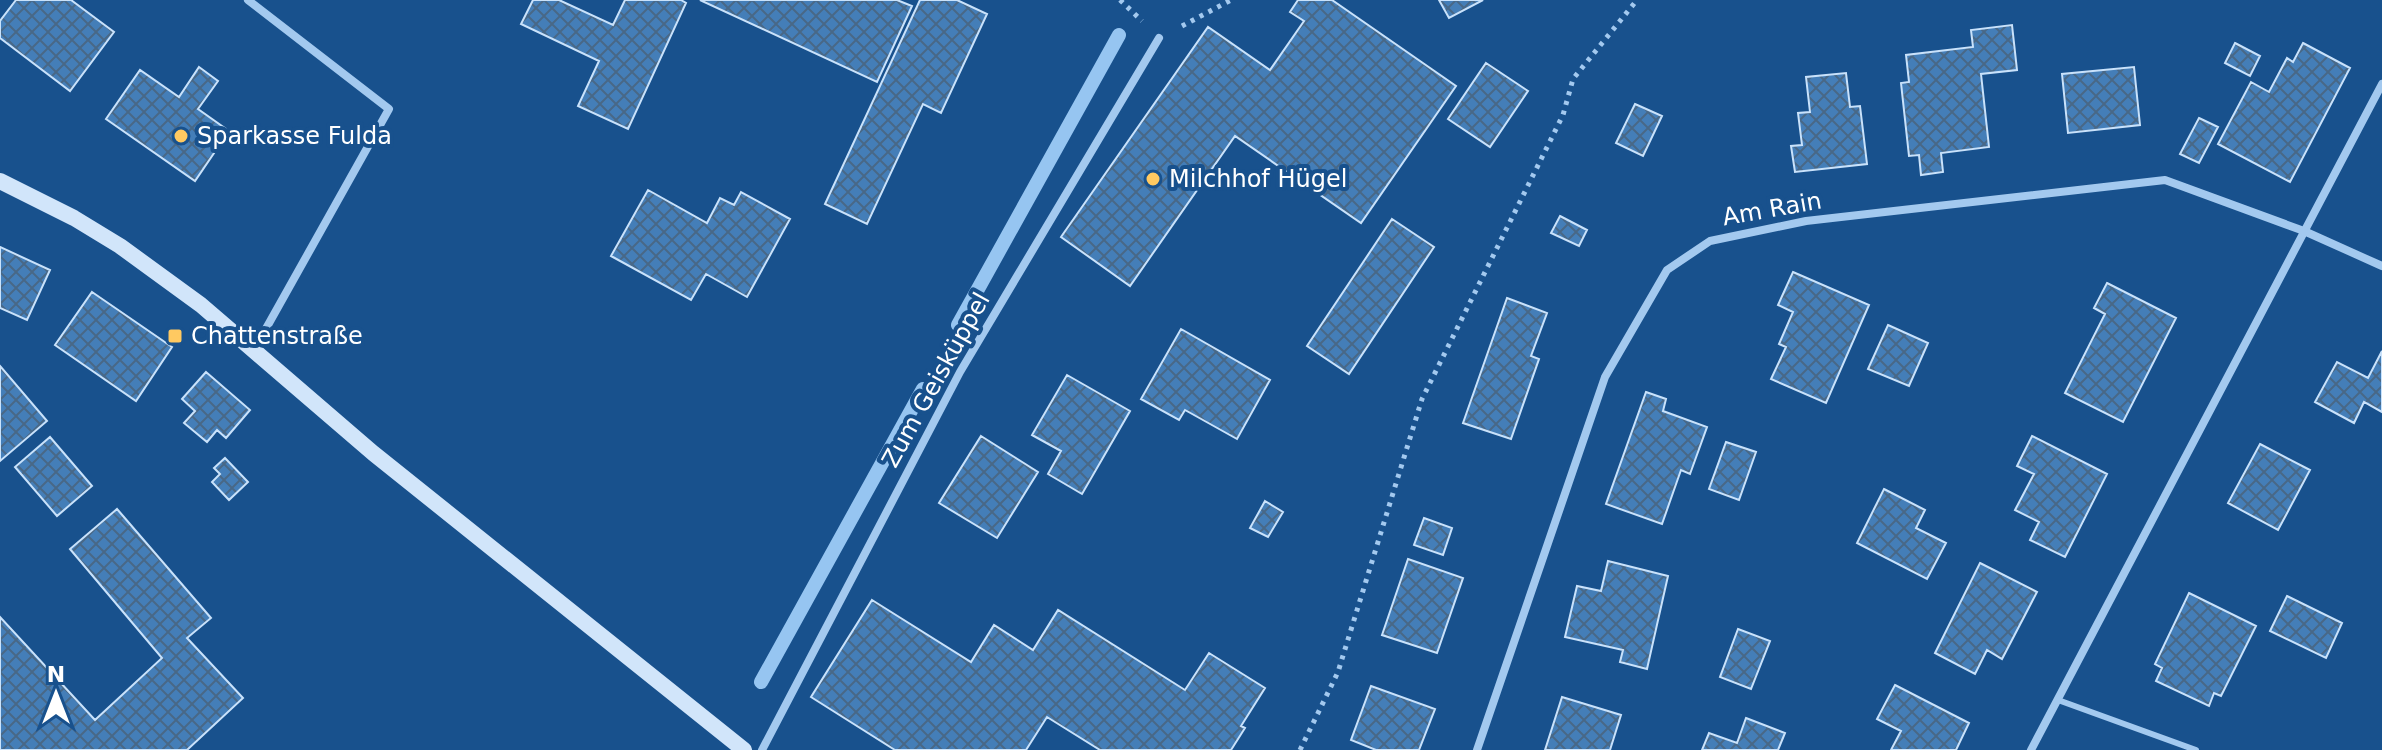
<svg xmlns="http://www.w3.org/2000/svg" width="2382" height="750" viewBox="0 0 2382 750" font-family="'DejaVu Sans',sans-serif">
<defs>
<pattern id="building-cross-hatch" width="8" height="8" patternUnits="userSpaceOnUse" patternTransform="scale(2)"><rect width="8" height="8" fill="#447eb8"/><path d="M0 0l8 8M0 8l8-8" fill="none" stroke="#486887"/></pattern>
</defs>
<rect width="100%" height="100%" fill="#18518d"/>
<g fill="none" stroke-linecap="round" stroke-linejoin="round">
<!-- stream -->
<path stroke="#96c5f1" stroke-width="14" d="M 958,325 L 1119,35
M 761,682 L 923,389"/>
</g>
<!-- building -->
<path fill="url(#building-cross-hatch)" stroke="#c9e2fb" stroke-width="2" d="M 16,0 L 71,0 L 114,32 L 70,91 L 0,38 L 0,21 Z
M 533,0 L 559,0 L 613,25 L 625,0 L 681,0 L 686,3 L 628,129 L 578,106 L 599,61 L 521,24 Z
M 700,0 L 897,0 L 912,6 L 877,82 Z
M 920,0 L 957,0 L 987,14 L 941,113 L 923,104 L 867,224 L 825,204 Z
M 1298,0 L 1332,0 L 1456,86 L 1361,223 L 1235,136 L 1130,286 L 1061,237 L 1208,27 L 1270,70 L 1304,21 L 1290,12 Z
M 1439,0 L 1483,0 L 1449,18 Z
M 2012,25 L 2017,70 L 1981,74 L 1989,147 L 1941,153 L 1943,172 L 1921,175 L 1919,155 L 1909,156 L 1901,83 L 1909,82 L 1906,55 L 1973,47 L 1971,30 Z
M 2235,43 L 2260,56 L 2250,76 L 2225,63 Z
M 2303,43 L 2350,68 L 2290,182 L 2218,144 L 2251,82 L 2269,92 L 2287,58 L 2293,62 Z
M 1486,63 L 1528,91 L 1490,147 L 1448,119 Z
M 199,67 L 218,81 L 198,109 L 229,131 L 195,181 L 106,119 L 140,70 L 179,97 Z
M 2134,67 L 2140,125 L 2068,133 L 2062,74 Z
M 1846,73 L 1850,107 L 1860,106 L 1867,164 L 1795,172 L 1791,146 L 1802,145 L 1798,113 L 1810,112 L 1806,77 Z
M 1635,104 L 1662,116 L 1643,156 L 1616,143 Z
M 2199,118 L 2218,127 L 2199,163 L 2180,154 Z
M 648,190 L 707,223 L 720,198 L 734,205 L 741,192 L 790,219 L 747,297 L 706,274 L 691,300 L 611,256 Z
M 1560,216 L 1587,230 L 1579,246 L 1551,233 Z
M 1392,219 L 1434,247 L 1349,374 L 1307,346 Z
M 0,247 L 50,270 L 27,320 L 0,308 Z
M 1793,272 L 1869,305 L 1826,403 L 1771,379 L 1786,347 L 1779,344 L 1793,312 L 1778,305 Z
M 2107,283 L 2176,318 L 2123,422 L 2065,393 L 2105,314 L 2094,308 Z
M 92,292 L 172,347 L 136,401 L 55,345 Z
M 1507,298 L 1547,313 L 1531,356 L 1539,359 L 1511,439 L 1463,423 Z
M 1888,325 L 1928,343 L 1909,386 L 1868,369 Z
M 1181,329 L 1270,380 L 1237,439 L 1185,410 L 1179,420 L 1141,399 Z
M 2382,351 L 2382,412 L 2364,402 L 2354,423 L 2315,402 L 2337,362 L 2368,378 Z
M 0,366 L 47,421 L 0,461 Z
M 206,372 L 250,410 L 226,438 L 217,430 L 207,442 L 184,423 L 195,411 L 182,399 Z
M 1067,375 L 1130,411 L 1082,494 L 1048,474 L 1061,451 L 1032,435 Z
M 1646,392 L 1666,399 L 1663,411 L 1707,427 L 1690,474 L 1681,470 L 1662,524 L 1606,504 Z
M 981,436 L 1038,472 L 997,538 L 939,503 Z
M 2032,436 L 2107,474 L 2065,557 L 2030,540 L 2039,522 L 2015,510 L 2034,474 L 2017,466 Z
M 50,437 L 92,486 L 57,516 L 15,467 Z
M 1726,442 L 1756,452 L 1739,500 L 1709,489 Z
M 2260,444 L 2310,470 L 2278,530 L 2228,503 Z
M 225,458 L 248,482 L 229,500 L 212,482 L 220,474 L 214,468 Z
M 1884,489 L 1925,510 L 1916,528 L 1946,543 L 1927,579 L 1857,543 Z
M 1265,501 L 1283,512 L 1268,537 L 1250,528 Z
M 117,509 L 211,618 L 187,638 L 243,698 L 187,750 L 0,750 L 0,617 L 95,720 L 162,658 L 70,549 Z
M 1424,518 L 1452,528 L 1443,555 L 1414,545 Z
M 1408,559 L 1463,578 L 1437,653 L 1382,635 Z
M 1608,561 L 1668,576 L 1647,669 L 1620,662 L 1623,650 L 1565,637 L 1577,586 L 1601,591 Z
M 1980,563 L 2037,592 L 2002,659 L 1987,650 L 1975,674 L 1935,653 Z
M 2189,593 L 2256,626 L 2221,696 L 2214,693 L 2209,706 L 2156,681 L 2162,668 L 2155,664 Z
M 2287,596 L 2342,623 L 2326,658 L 2270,631 Z
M 872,600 L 971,662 L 994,625 L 1033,650 L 1058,610 L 1185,690 L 1209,653 L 1265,688 L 1241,726 L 1245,728 L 1231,750 L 1100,750 L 1047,717 L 1026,750 L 895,750 L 811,697 Z
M 1738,629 L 1770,641 L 1751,689 L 1720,677 Z
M 1895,685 L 1969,723 L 1956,750 L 1891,750 L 1901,731 L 1877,719 Z
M 1371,686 L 1435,709 L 1419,750 L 1376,750 L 1351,740 Z
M 1562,697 L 1621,715 L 1610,750 L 1545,750 Z
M 1746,718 L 1785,733 L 1778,750 L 1702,750 L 1709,733 L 1737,743 Z"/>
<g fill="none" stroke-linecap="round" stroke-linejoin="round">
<!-- path -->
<path stroke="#a3c9ef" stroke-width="5" stroke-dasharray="4 6" stroke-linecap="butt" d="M 1120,0 L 1142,21
M 1182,26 L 1231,0
M 1300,750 L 1338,672 L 1422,399 L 1563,115 L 1573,79 L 1637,0"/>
<!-- lane -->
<path stroke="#a3c9ef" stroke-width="6" d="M 2058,700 L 2196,750"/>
<!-- street -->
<path stroke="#a3c9ef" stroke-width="8" d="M 248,0 L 389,109 L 254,350
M 762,750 L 960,372 L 1159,38
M 1477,750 L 1605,377 L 1667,270 L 1710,241 L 1806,221 L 2165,180 L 2304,231 L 2382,266
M 2031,750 L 2382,84"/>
<!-- secondary -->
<path stroke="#d1e5fa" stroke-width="16" d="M 0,181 L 74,218 L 120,246 L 201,305 L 373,453 L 744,750"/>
</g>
<!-- markers -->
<g fill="#ffc961" stroke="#18518d" stroke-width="3">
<circle cx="181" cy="136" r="8"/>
<circle cx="1153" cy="179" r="8"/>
<rect x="167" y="328" width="16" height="16" rx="4"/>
</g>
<g text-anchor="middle" stroke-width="8" stroke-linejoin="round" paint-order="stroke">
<!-- poi labels -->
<g font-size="24" fill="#fff" stroke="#18518d" text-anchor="start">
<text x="197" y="144">Sparkasse Fulda</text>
<text x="1169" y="187">Milchhof Hügel</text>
<text x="191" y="344">Chattenstraße</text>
</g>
<!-- street labels -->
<g font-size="24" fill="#fff" stroke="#18518d">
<text transform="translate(1772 209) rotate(-10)" y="8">Am Rain</text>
<text transform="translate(936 380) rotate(-61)" y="8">Zum Geisküppel</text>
</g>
</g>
<!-- north arrow -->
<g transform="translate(56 694)" stroke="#18518d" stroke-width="6" paint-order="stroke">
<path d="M0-6L14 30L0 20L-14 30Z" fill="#ffffff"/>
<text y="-12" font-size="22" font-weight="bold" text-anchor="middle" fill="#ffffff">N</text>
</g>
</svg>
